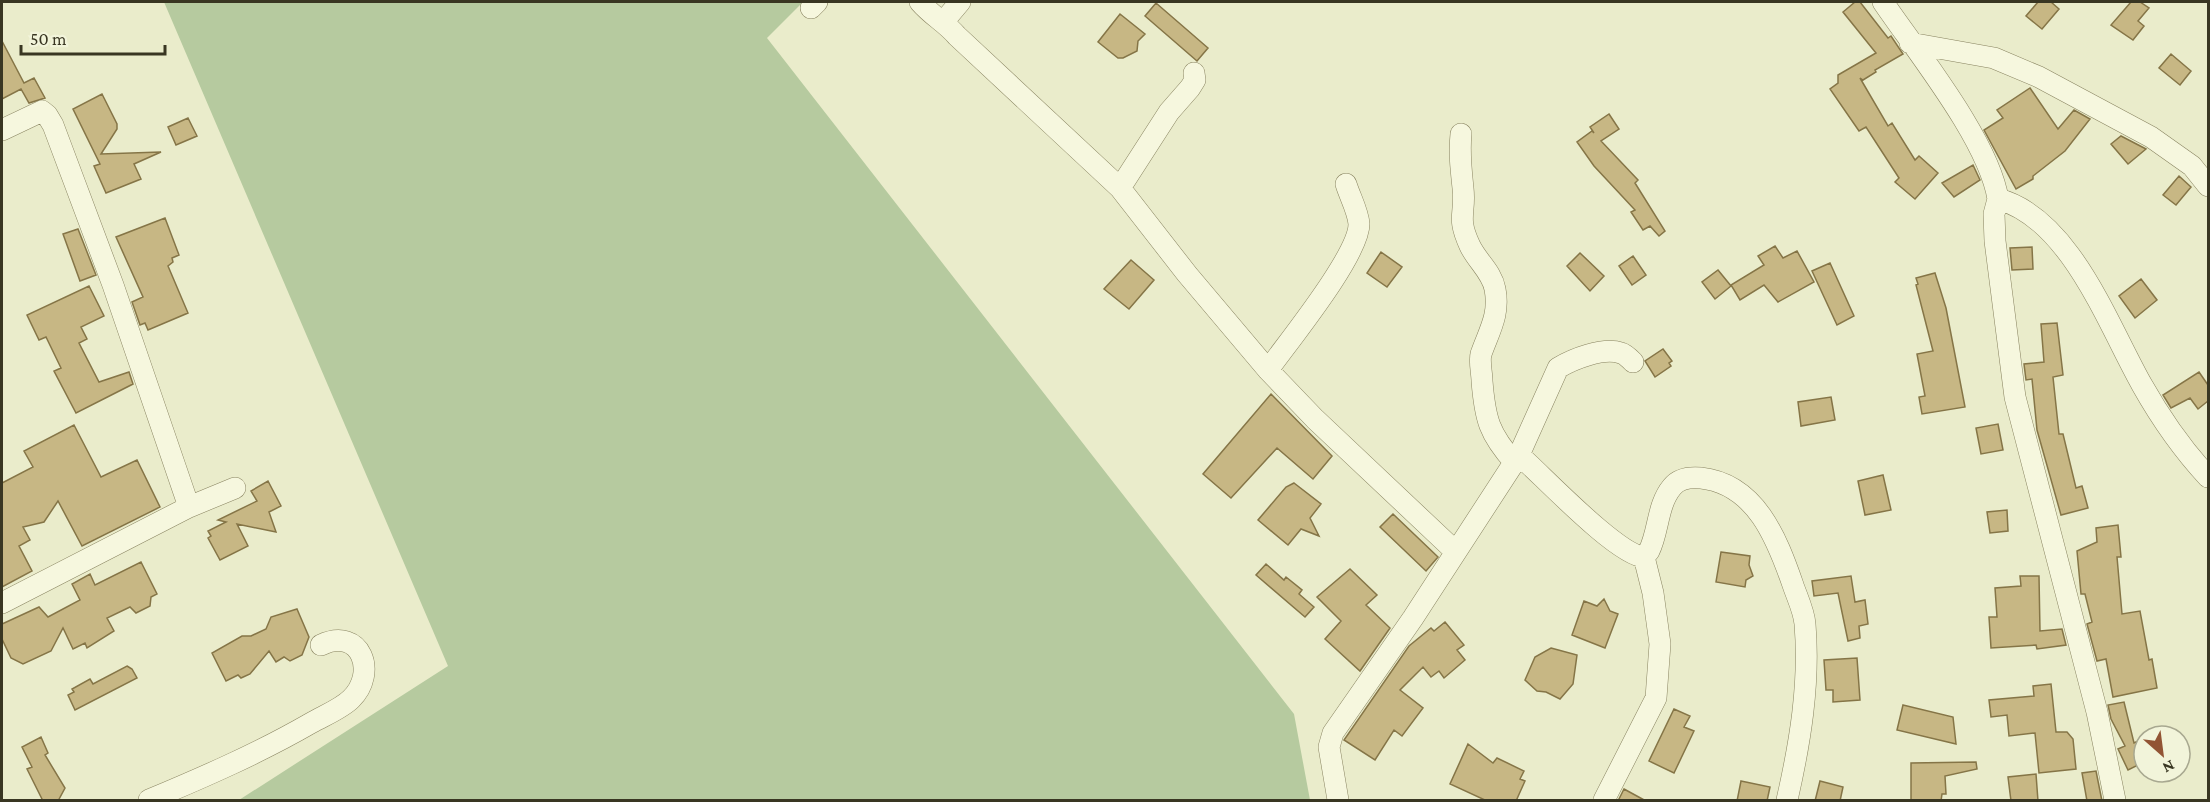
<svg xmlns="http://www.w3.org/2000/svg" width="2210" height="802" viewBox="0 0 2210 802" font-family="'Crimson Pro',serif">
<rect width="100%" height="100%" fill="#eaeccb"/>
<!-- green -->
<path fill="#b6ca9f" d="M 164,2 L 803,2 L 767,38 L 1294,714 L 1310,800 L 239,800 L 448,666 Z"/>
<!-- building -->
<path fill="#c7b784" stroke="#857547" stroke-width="1.5" d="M 1855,2 L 1860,2 L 1888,38 L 1891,36 L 1903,54 L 1875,70 L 1876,72 L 1863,80 L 1860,78 L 1888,126 L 1892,123 L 1915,160 L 1919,156 L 1938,173 L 1915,199 L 1895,182 L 1899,178 L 1866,127 L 1859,131 L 1830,89 L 1838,83 L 1838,75 L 1876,53 L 1843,12 Z
M 2038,2 L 2051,2 L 2059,9 L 2042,29 L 2026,16 Z
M 2131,2 L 2140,2 L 2149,8 L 2138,21 L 2144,26 L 2133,40 L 2111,25 Z
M 1156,3 L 1208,48 L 1197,61 L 1145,16 Z
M 1120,14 L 1145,34 L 1138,41 L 1137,51 L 1123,58 L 1118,58 L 1098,42 Z
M 2,41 L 24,83 L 34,78 L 45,98 L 29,103 L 21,89 L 2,99 Z
M 2171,54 L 2191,71 L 2180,85 L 2159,68 Z
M 2030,88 L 2058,129 L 2074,110 L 2090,119 L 2065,151 L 2033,176 L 2033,179 L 2016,189 L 1984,130 L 2003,118 L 1997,110 Z
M 102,94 L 117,124 L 117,129 L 101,154 L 161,152 L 134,164 L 141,179 L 106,193 L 94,166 L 100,164 L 73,109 Z
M 1609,114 L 1619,129 L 1601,141 L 1638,180 L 1635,183 L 1665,231 L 1659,236 L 1650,226 L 1643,230 L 1631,212 L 1635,210 L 1594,166 L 1577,142 L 1592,131 L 1594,133 L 1590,127 Z
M 188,118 L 197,136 L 176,145 L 168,127 Z
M 2121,136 L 2146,149 L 2128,164 L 2111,144 Z
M 1973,165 L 1980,180 L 1954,197 L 1942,183 Z
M 2179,176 L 2191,187 L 2176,205 L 2163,195 Z
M 165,218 L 179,255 L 172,258 L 173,262 L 168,266 L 188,313 L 148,330 L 145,323 L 140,325 L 132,302 L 143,297 L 116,237 Z
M 78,229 L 96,275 L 80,281 L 63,234 Z
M 1775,246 L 1783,258 L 1797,251 L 1814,282 L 1778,302 L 1764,285 L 1740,300 L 1731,285 L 1764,265 L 1758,256 Z
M 2032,247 L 2033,269 L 2012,270 L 2010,248 Z
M 1381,252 L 1402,267 L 1387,287 L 1367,273 Z
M 1580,253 L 1604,276 L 1590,291 L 1567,266 Z
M 1633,256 L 1646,275 L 1632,285 L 1619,266 Z
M 1131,260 L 1154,280 L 1129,309 L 1104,289 Z
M 1830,263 L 1854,316 L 1837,325 L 1812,271 Z
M 1718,270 L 1731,286 L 1715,299 L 1702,282 Z
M 1935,273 L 1946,308 L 1965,407 L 1922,414 L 1919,397 L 1925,396 L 1917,354 L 1933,351 L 1916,285 L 1918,284 L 1916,278 Z
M 2141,279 L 2157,300 L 2135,318 L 2119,296 Z
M 89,286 L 104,316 L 81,327 L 87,339 L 79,343 L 99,382 L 129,372 L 133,384 L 76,413 L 54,371 L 61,368 L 46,337 L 39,340 L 27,315 Z
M 2057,323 L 2063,375 L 2053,377 L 2059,434 L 2063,434 L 2076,488 L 2082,486 L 2088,508 L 2061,515 L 2037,430 L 2032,379 L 2026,380 L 2024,364 L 2044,362 L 2041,324 Z
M 1663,349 L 1672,361 L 1669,363 L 1671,366 L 1655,377 L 1645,361 Z
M 2199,372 L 2208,385 L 2208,401 L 2198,409 L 2190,398 L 2171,408 L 2163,395 Z
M 1271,394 L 1332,456 L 1313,479 L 1277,448 L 1231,498 L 1203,474 Z
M 1831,397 L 1835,420 L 1801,426 L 1798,402 Z
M 1998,424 L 2003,450 L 1981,454 L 1976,428 Z
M 74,425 L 101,477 L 137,460 L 160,507 L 82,546 L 58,501 L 44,522 L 23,527 L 30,540 L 19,546 L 32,571 L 2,587 L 2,483 L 33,467 L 24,451 Z
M 1883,475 L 1891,510 L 1865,515 L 1858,481 Z
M 268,481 L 281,506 L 269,512 L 276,532 L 237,524 L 248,546 L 220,560 L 208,538 L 211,536 L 208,531 L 226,522 L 218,520 L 257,501 L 251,491 Z
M 1294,483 L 1321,504 L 1310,518 L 1319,536 L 1301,529 L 1288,545 L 1258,520 L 1286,487 Z
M 2007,510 L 2008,531 L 1990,533 L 1987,512 Z
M 1393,514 L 1438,557 L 1426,571 L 1380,527 Z
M 2118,525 L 2121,557 L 2117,557 L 2122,614 L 2140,611 L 2149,660 L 2152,659 L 2157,688 L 2113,697 L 2106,659 L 2097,661 L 2087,624 L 2092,622 L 2085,594 L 2081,594 L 2077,551 L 2097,542 L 2096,528 Z
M 1721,552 L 1750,556 L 1749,565 L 1753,576 L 1746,580 L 1745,587 L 1716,582 Z
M 141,562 L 157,594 L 151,597 L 150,606 L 136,613 L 130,607 L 107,618 L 114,631 L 87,648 L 85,643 L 73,649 L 63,628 L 51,651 L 23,664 L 11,658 L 2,639 L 2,624 L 39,607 L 48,617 L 80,600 L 72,584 L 90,574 L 95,585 Z
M 1266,564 L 1284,580 L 1286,577 L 1302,590 L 1299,594 L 1314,607 L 1305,617 L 1256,575 Z
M 1350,569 L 1377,595 L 1366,605 L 1390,628 L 1360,671 L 1325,639 L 1341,621 L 1317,597 Z
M 1851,576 L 1855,602 L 1865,600 L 1868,624 L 1859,626 L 1860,638 L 1848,641 L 1838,593 L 1814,596 L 1812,581 Z
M 2020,576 L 2039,576 L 2040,631 L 2062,629 L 2066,645 L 2037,649 L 2036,645 L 1991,648 L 1989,617 L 1997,617 L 1995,588 L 2021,586 Z
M 1604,599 L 1610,611 L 1618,614 L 1605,648 L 1572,635 L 1584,601 L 1597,606 Z
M 297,609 L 309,637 L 302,655 L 290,661 L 284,657 L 276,662 L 269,651 L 250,674 L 241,678 L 238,675 L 226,681 L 212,653 L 242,636 L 251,636 L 266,629 L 271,617 Z
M 1445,622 L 1464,645 L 1457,650 L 1465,660 L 1444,678 L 1439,671 L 1431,677 L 1423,667 L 1400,690 L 1423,708 L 1402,736 L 1394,730 L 1375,760 L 1344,740 L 1409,646 L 1431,628 L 1434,631 Z
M 1551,648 L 1577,655 L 1573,684 L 1560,699 L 1546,692 L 1537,691 L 1525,680 L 1535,657 Z
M 1857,658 L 1860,700 L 1833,702 L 1833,690 L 1826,690 L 1824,660 Z
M 127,666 L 132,669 L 137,678 L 75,710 L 68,695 L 74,692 L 72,689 L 90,679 L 93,684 Z
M 2051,684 L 2056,732 L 2067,732 L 2073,739 L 2076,769 L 2039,773 L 2035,733 L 2009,736 L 2007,715 L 1991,717 L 1989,700 L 2034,696 L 2033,686 Z
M 2124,702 L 2134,743 L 2138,741 L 2144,753 L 2144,762 L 2128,770 L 2118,749 L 2125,746 L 2111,719 L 2108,705 Z
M 1903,705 L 1953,717 L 1956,744 L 1897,730 Z
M 1674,709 L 1690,716 L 1684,727 L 1694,731 L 1674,773 L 1649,761 Z
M 41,737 L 48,753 L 45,755 L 65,788 L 58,801 L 43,801 L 27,769 L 32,767 L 22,747 Z
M 1468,744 L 1493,763 L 1497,758 L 1524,771 L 1520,779 L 1525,781 L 1516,801 L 1487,801 L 1450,784 Z
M 1976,762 L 1977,769 L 1945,776 L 1946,794 L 1942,794 L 1941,801 L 1911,801 L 1911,763 Z
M 2096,771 L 2102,801 L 2087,801 L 2082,773 Z
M 2036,774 L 2038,801 L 2011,801 L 2008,777 Z
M 1741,781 L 1770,787 L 1767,801 L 1737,801 Z
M 1820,781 L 1843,787 L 1840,801 L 1815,801 Z
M 1624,789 L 1646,801 L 1618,801 Z"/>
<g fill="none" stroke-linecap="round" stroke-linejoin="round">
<!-- minor casing -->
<g stroke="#888360" stroke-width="22">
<path id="minor" d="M 920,2 C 932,16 945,22 957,36 L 1120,188 L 1187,274 L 1268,370 L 1315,419 L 1456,552
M 1883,2 C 1917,52 1989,141 1998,199 C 2070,218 2108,325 2142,385 C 2160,417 2183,450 2208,477
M 811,8 L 817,2
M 944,21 L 960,2
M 1910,43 L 1994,58 L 2039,77 L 2151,137 L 2192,166 L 2208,186
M 2,130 L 42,111 L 47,115 L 53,125 L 113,285 L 189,507 L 2,603
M 1461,134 C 1459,153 1461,169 1463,188 C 1466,215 1456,216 1470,246 C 1477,261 1492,272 1495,289 C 1500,315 1489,331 1481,354 C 1479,362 1482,373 1482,381 C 1485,419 1489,434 1515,463
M 1120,188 L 1169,112 L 1190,88 L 1195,80 L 1194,73
M 1998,199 L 1994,214 L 1995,241 L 2015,397 L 2097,712 L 2115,800
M 1268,370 C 1288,342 1359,255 1359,224 C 1358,211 1350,197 1346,184
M 1519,455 L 1558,368 C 1573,359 1603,347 1621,353 C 1625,354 1630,359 1633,362
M 189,507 L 235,488
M 149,800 C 204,777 259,753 311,723 C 323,716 341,709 351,699 C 378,673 361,626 321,645
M 1338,800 L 1329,747 L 1333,733 L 1413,618 L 1519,455 C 1543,476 1617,555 1644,557 L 1649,551 C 1659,531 1657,505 1672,487 C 1679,478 1690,477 1701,478 C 1756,484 1777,539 1793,585 C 1797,597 1804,611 1805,624 C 1810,684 1800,743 1787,800
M 1604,800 L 1656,698 L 1660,644 L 1653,593 L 1644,557"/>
</g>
<!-- minor -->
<use href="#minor" stroke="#f6f7de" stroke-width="21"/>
</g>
<!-- border -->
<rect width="2210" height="802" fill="none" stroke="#393622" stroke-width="6"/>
<!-- north arrow -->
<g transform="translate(2162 754) rotate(152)"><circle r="28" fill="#f2f4da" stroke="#a8a890" stroke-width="1.5"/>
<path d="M0-4.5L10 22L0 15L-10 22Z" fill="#925434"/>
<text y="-9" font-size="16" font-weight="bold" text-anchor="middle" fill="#393622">N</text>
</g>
<!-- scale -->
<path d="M21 45v9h144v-9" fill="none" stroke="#393622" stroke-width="3"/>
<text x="30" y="45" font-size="18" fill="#393622" stroke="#f2f4da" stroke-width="4.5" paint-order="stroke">50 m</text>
</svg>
